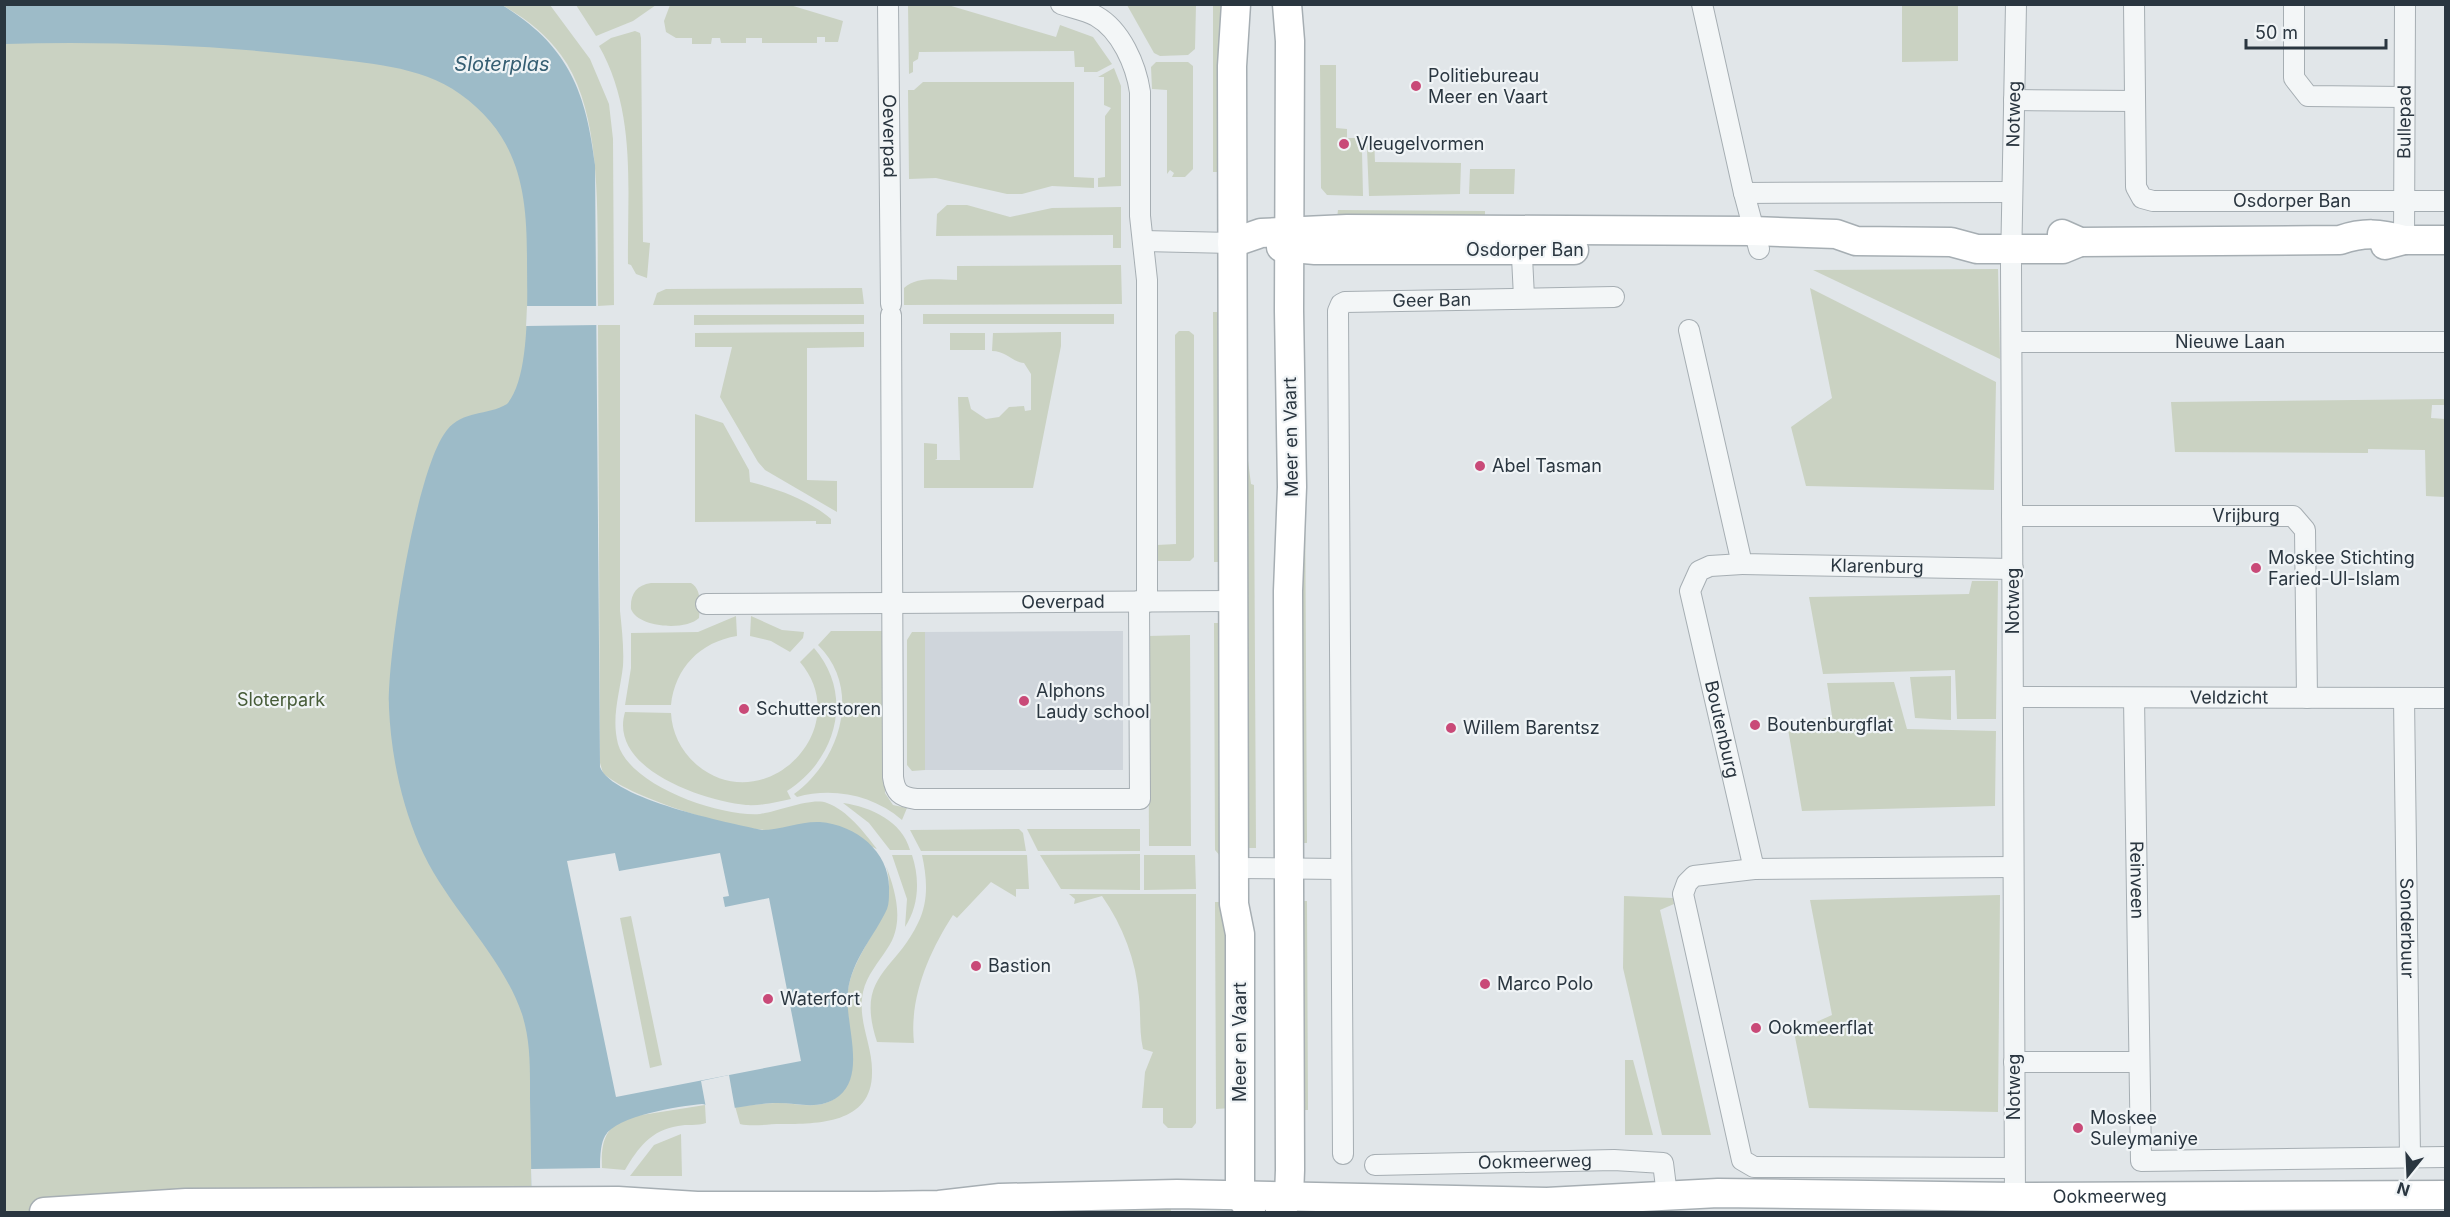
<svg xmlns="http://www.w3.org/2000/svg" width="2450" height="1217" viewBox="0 0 2450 1217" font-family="Inter,sans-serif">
<rect width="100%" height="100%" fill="#e1e6e9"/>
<!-- built -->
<path fill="#cfd5db" d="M 1123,631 L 1123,770 L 925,770 L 925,632 Z"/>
<!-- green -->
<path fill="#cad2c2" d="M 1902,4 L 1958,5 L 1958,61 L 1902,62 Z
M 5,5 L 417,5 L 558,187 L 557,1212 L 5,1212 Z
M 502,5 L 550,5 L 590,59 L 609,104 L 613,139 L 614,305 L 598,306 C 596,233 606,115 561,55 C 545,33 525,18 502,5 Z
M 576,5 L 656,5 L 633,21 L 596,36 Z
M 670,5 L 790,5 L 843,21 L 838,42 L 825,42 L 825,37 L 817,37 L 817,43 L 762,43 L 762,38 L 746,38 L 746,43 L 721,43 L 720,38 L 712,38 L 711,44 L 692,44 L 692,38 L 676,38 L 666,32 L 664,21 Z
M 908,5 L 948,5 L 1056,37 L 1060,25 L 1093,37 L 1112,64 L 1097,72 L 1084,72 L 1084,67 L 1075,67 L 1074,51 L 919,52 L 918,59 L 913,62 L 913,72 L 909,74 Z
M 1127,5 L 1196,5 L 1195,49 L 1188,55 L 1160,56 L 1154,53 Z
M 1213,5 L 1227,5 L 1220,172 L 1213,172 Z
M 635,31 L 640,33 L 641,38 L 643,242 L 650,243 L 647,278 L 636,274 L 631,265 L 628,264 C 627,190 637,113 599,46 L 611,38 Z
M 1156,62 L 1188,62 L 1193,66 L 1193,169 L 1185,177 L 1172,177 L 1174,173 L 1170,170 L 1167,174 L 1167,90 L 1152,89 L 1151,67 Z
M 1320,65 L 1336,65 L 1336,128 L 1347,129 L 1347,138 L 1355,138 L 1362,151 L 1363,196 L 1327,195 L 1321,188 Z
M 1114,68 L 1121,86 L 1121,186 L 1098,187 L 1098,178 L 1105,177 L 1105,116 L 1111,108 L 1104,105 L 1104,77 L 1098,77 Z
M 923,82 L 1074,82 L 1074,177 L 1094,178 L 1094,188 L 1052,186 L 1022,194 L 1007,194 L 936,178 L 909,179 L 908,90 L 914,90 Z
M 1362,138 L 1374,138 L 1375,162 L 1461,163 L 1460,194 L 1369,196 L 1367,149 Z
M 1470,169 L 1515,169 L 1514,194 L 1469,194 Z
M 947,205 L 967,205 L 1010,217 L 1052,208 L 1121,207 L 1121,248 L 1113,248 L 1113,235 L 936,236 L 937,214 Z
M 1338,210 L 1485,211 L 1485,222 L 1337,218 Z
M 1121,265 L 1122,304 L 904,305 L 904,288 C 917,276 940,280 957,280 L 957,266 Z
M 1998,269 L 2000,359 L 1813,270 Z
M 862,288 L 864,304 L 653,305 L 657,293 L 666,289 Z
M 1810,288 L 1996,382 L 1994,490 L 1806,486 L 1791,427 L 1832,398 Z
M 1298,304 L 1304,305 L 1307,843 L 1294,843 Z
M 1213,312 L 1227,312 L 1228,562 L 1214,562 Z
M 923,314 L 1114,314 L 1114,324 L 923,324 Z
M 694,315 L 864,315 L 864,324 L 694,325 Z
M 598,325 L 620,325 L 620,611 C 622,630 624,648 623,666 C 620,693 611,717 618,744 C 630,786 720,817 760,814 C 777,812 812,797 827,803 C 847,810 864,832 877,849 C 860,843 848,828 829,824 C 809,819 790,830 770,830 C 736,831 628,797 603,773 L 600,763 Z
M 1179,331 L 1189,331 L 1194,335 L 1194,557 L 1190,561 L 1157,561 L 1157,545 L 1176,544 L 1175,335 Z
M 864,332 L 864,347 L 807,348 L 807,480 L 837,481 L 837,512 L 765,470 L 758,462 L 720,397 L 732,347 L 695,347 L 695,333 Z
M 1061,332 L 1061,346 L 1033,488 L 924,488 L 924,443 L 937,444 L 937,459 L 935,460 L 960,460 L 958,397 L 968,397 L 971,409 L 986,419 L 999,417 L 1009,407 L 1024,406 L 1025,411 L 1031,410 L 1031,374 L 1024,363 C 1012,362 1006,351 992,351 L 993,333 Z
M 950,333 L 985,333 L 985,350 L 950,350 Z
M 2445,399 L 2445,405 L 2432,405 L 2431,418 L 2445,419 L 2445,497 L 2426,496 L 2425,450 L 2368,449 L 2368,453 L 2175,452 L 2171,402 Z
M 695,414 L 723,423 L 749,470 L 750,482 C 778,489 809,500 831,519 L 831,524 L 816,524 L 816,521 L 695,522 Z
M 1245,437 L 1251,484 L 1254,485 L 1256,848 L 1248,848 Z
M 1972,581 L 1998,581 L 1996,719 L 1957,719 L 1955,670 L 1823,674 L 1809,597 L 1969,594 Z
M 651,583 L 691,583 C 702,589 700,606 699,618 C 686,631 638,628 631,609 C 630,595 636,585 651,583 Z
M 736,616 L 737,636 C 700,642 675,668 671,705 L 625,705 L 631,668 L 631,633 L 698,632 Z
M 751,616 L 782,630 L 804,632 L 803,638 L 790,652 L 771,641 L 750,636 Z
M 1214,623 L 1229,623 L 1221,857 L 1215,850 Z
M 831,631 L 884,631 L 885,793 L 893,805 L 907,808 L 902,820 C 873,795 833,787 797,797 L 794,794 C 840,761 863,689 818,645 Z
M 912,632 L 925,632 L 925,770 L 912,771 L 907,765 L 907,640 Z
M 1190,635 L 1191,846 L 1149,846 L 1148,636 Z
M 814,648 C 855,695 836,760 787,791 L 791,799 C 777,802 761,806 746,805 C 704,801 608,769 625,712 L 671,713 C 672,733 681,751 697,765 C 764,821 857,729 800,662 Z
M 1951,676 L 1951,720 L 1915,718 L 1910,677 Z
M 1894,682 L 1907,729 L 1996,731 L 1995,806 L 1802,811 L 1788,729 L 1832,716 L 1827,683 Z
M 843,803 C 871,807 902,821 910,850 L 890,850 L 869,823 Z
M 1019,829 L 1023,833 L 1026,851 L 921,851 L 910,830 Z
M 1027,829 L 1140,829 L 1140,851 L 1038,851 Z
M 1140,854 L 1140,890 L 1061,889 L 1040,855 Z
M 892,855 L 912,855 C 920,879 919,906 905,927 L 907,899 Z
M 922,855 L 1027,855 L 1029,889 L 1016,889 L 1016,897 L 991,882 L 957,918 L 953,915 C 929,952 909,998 914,1043 L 877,1042 C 855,975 895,972 918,923 C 929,901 927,878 922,855 Z
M 1144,855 L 1195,855 L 1196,889 L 1144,890 Z
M 886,866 C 896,892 905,924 887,949 C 878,963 867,975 863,992 C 857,1021 873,1046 872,1073 C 872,1124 817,1124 781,1124 C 768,1124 752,1127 740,1124 L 735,1106 C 749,1106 763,1103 776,1103 C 798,1102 819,1112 838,1096 C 856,1082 853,1056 850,1036 C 849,1021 846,1005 848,990 C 855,945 901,913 886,866 Z
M 1069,894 L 1196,894 L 1196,1123 L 1192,1128 L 1168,1128 L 1163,1123 L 1163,1108 L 1142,1108 L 1145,1072 L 1153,1052 L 1143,1049 C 1139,1031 1141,1015 1139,997 C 1136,960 1123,926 1102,896 L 1074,904 L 1075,899 Z
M 2000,895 L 1998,1112 L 1809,1108 L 1794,1032 L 1832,1015 L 1810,900 Z
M 1624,896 L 1673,898 L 1674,904 L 1660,910 L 1711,1135 L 1662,1135 L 1623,968 Z
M 1294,901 L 1307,901 L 1308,1110 L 1296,1110 Z
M 1215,902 L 1229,902 L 1231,1108 L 1216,1109 Z
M 631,916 L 662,1065 L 650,1068 L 620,918 Z
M 1625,1060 L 1633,1060 L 1653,1135 L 1625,1135 Z
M 705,1105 L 706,1123 C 697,1126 687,1124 678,1126 C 651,1130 638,1148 625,1170 L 602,1168 C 601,1143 604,1127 629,1117 Z
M 681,1134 L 682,1176 L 630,1176 L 654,1145 Z
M 1171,1200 L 1171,1212 L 893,1212 Z"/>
<!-- water -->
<path fill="#9dbbc8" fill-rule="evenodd" d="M 4,5 L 502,5 C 568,45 586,91 595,165 L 600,767 C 612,799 729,823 762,830 C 781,830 801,821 820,822 C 857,825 891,853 889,891 C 889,897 889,904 887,909 C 874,937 852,959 848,991 C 844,1022 867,1073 839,1096 C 820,1111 799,1103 778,1103 C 763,1102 725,1111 714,1109 C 709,1108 707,1104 702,1104 C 679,1106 616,1116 605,1136 C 596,1151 602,1194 602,1212 L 532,1212 C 531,1175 531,1137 530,1099 C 530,1071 531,1042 522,1014 C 501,953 445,905 419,844 C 401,802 391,754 389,708 C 387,656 416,468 447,430 C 463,410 487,416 507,404 C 531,377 527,293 527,258 C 527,191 519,136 460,94 C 420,65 364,63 317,57 C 213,45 109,41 5,44 ZM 615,853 L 619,871 L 720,853 L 729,896 L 723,897 L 725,907 L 769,898 L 801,1061 L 616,1097 L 567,861 Z"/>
<!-- pier -->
<path fill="#e1e6e9" d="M 527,306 L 598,306 L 598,325 L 526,326 Z
M 729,1075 L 735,1109 L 713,1112 L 706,1108 L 701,1081 Z
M 602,1168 L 602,1212 L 532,1212 L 531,1169 Z"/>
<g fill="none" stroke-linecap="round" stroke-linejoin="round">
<!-- street casing -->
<g stroke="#a6aeb3" stroke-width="22">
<g id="street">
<path id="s1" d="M 888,4 L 891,304"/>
<path d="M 1061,4 C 1072,8 1086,10 1096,16 C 1121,30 1136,65 1140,92 L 1140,216 L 1147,280 L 1147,602"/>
<path d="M 1702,4 L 1744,193 L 2012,192"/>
<path id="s2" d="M 2134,4 L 2136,187 L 2142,198 L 2153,201 L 2446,201"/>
<path d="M 2294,4 L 2294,78 L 2308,96 L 2404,97"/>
<path d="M 2014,100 L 2135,101"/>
<path d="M 1744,193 L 1759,249"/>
<path d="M 1521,237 L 1524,297"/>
<path id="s3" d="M 2404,240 L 2405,4"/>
<path d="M 1143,241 L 1232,243"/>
<path d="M 891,315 L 893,777 C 895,792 900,797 916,799 L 1140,799 L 1139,601"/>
<path id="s4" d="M 1689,330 L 1742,564 L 2013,569"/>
<path id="s5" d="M 2012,342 L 2446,342"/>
<path id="s6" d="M 2012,516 L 2293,516 L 2305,530 L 2307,698"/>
<path id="s7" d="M 1742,564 L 1710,566 L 1699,571 L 1690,591 L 1754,869 L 2013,867"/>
<path id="s8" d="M 706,604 L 1233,601"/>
<path id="s9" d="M 2013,697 L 2446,698"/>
<path id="s10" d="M 2134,698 L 2141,1161 L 2446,1157"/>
<path id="s11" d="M 2404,698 L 2410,1156"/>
<path d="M 1234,868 L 1340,869"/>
<path d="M 1754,869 L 1694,876 L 1687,883 L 1683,894 L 1742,1160 L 1754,1167 L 2014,1168"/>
<path d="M 2014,1062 L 2139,1062"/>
<path id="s12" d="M 1343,1154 L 1338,311 L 1341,304 L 1345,302 L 1614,297"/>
<path id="s13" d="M 1375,1165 L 1614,1160 L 1663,1163 L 1667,1195"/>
<path id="s14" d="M 2015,1197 L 2011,266 L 2016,4"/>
</g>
</g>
<!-- secondary casing -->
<g stroke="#a6aeb3" stroke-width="31">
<g id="secondary">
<path d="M 1236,4 L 1232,66 L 1234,904 L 1240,934 L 1240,1196 L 1251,1211"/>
<path d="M 2062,234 L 2080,242 L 2340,240 C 2364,232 2380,233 2404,240"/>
<path d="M 1232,243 L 1261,233 L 1347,229 L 1753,231 L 1836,234 L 1856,241 L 1951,242 L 1977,249 L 2063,249 L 2080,242"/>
<path d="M 2385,245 L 2404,240 L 2446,240"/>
<path d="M 1281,247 L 1315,250 L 1574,250"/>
<path d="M 1280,1211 L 1289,1197 L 1290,1170 L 1288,591 L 1292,487 L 1289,311 L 1290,41 L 1287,4"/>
<path id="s15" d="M 44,1212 L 186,1203 L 618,1201 L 697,1206 L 875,1206 L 939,1205 L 1000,1198 L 1177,1194 L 1547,1202 L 1718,1193 L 2015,1197 L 2446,1195"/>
</g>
</g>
<!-- street -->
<use href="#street" stroke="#f3f6f7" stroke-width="20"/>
<!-- secondary -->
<use href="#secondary" stroke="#fff" stroke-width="28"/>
</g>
<!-- markers -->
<g fill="#c94a78" stroke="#f0f4f6" stroke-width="2">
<circle cx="1416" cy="86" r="6"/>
<circle cx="1344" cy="144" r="6"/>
<circle cx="1480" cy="466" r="6"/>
<circle cx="2256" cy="568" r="6"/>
<circle cx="1024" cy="701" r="6"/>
<circle cx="744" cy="709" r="6"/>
<circle cx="1755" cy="725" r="6"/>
<circle cx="1451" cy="728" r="6"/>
<circle cx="976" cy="966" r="6"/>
<circle cx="1485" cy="984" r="6"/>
<circle cx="768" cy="999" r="6"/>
<circle cx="1756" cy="1028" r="6"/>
<circle cx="2078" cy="1128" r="6"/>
</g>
<g text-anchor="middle" stroke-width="4.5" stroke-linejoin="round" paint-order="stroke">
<!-- poi labels -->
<g font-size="18" fill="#2a3640" stroke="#f0f4f6" text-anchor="start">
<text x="1428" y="82">Politiebureau<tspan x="1428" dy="21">Meer en Vaart</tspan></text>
<text x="1356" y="150">Vleugelvormen</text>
<text x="1492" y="472">Abel Tasman</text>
<text x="2268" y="564">Moskee Stichting<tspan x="2268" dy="21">Faried-Ul-Islam</tspan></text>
<text x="1036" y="697">Alphons<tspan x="1036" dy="21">Laudy school</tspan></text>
<text x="756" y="715">Schutterstoren</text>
<text x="1767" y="731">Boutenburgflat</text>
<text x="1463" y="734">Willem Barentsz</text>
<text x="988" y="972">Bastion</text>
<text x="1497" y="990">Marco Polo</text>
<text x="780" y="1005">Waterfort</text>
<text x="1768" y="1034">Ookmeerflat</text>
<text x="2090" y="1124">Moskee<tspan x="2090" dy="21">Suleymaniye</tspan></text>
</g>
<!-- street labels -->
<g font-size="18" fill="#2a3640" stroke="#f0f4f6">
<text dy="6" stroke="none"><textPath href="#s14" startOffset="1083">Notweg</textPath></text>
<text dy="6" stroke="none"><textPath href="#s3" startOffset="118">Bullepad</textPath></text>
<text dy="6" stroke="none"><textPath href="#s1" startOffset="132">Oeverpad</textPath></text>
<text dy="6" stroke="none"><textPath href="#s2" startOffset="346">Osdorper Ban</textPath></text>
<text x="1525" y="256">Osdorper Ban</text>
<text dy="6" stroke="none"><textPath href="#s12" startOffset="942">Geer Ban</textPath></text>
<text dy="6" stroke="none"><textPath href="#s5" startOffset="218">Nieuwe Laan</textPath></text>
<text transform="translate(1291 437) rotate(-91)" y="6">Meer en Vaart</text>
<text dy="6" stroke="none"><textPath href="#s6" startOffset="234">Vrijburg</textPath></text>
<text dy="6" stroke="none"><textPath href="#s4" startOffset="375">Klarenburg</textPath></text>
<text transform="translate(2013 601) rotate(-90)" y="6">Notweg</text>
<text dy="6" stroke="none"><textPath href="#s8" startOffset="357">Oeverpad</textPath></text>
<text dy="6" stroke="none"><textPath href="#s9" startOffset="216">Veldzicht</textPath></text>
<text dy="6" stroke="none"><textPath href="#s7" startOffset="208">Boutenburg</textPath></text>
<text dy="6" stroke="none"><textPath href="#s10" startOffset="182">Reinveen</textPath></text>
<text dy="6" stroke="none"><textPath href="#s11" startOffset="230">Sonderbuur</textPath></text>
<text transform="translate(1240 1042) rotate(-90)" y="6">Meer en Vaart</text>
<text transform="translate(2014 1087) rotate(-90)" y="6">Notweg</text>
<text dy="6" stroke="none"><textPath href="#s13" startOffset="160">Ookmeerweg</textPath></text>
<text dy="6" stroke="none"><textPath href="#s15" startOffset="2067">Ookmeerweg</textPath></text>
</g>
<!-- park labels -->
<g font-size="18" fill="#465b37" stroke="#f0f4f6">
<text x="281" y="706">Sloterpark</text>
</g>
<!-- water labels -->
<g font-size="20" font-style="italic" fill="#355e72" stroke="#f0f4f6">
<text x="502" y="71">Sloterplas</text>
</g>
</g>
<!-- border -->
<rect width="2450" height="1217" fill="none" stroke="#2a3640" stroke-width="12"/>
<!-- north arrow -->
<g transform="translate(2408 1175) rotate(198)" stroke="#f0f4f6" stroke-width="4.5" paint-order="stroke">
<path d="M0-4.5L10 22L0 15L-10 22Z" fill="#2a3640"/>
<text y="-9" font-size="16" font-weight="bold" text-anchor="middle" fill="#2a3640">N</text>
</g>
<!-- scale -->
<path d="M2246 39v9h140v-9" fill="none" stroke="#2a3640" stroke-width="3"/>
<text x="2255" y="39" font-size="18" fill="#2a3640" stroke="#f0f4f6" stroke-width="4.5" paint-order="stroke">50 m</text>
</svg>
